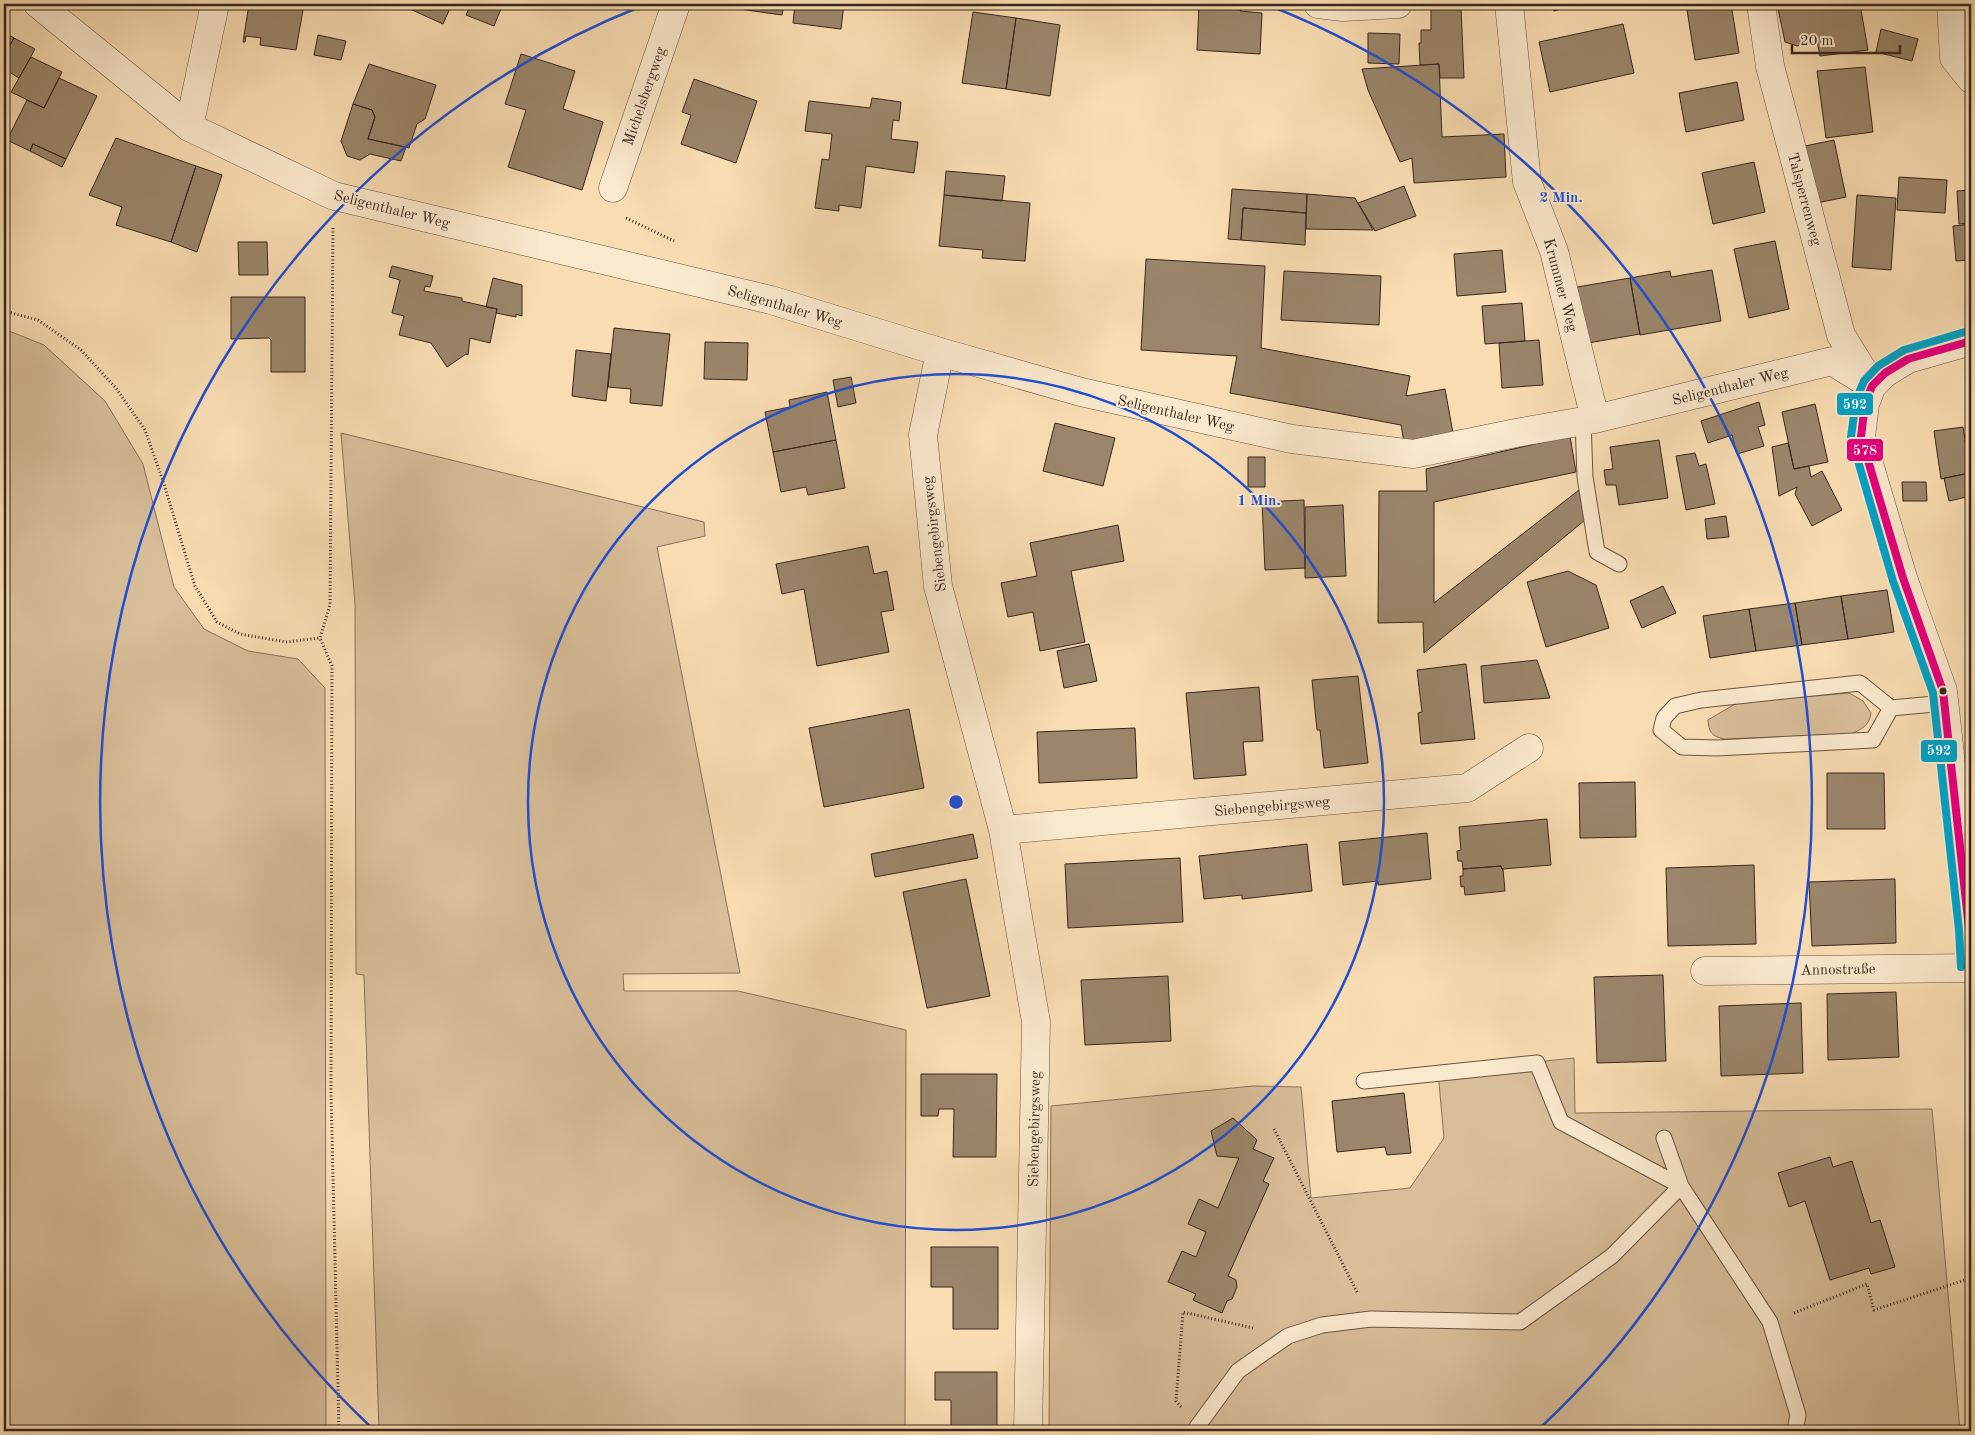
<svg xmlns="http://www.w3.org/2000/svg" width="1975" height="1435" viewBox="0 0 1975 1435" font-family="'Old Standard TT',serif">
<rect width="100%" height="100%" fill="#f9ddb2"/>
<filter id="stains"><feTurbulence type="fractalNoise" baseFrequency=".004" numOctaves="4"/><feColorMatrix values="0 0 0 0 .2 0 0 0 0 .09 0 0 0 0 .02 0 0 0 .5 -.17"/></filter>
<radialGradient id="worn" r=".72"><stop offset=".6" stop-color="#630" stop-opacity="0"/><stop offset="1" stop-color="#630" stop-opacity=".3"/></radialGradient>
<!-- green -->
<path fill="#d8be99" stroke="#87725c" d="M 4,329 L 44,345 L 105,401 L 143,464 L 174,587 L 204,629 L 248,651 L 298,659 L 325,688 L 326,1431 L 4,1431 Z
M 341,433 L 704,522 L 705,536 L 657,547 L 740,973 L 623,974 L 624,991 L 738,991 L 906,1030 L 905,1431 L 379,1431 L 364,975 L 356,974 L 355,604 Z
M 1849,693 L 1863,701 L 1871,713 C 1869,726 1862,729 1851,734 L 1724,739 C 1711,736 1709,732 1708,720 L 1735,704 L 1746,702 Z
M 1574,1058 L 1575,1113 L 1932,1109 L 1960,1431 L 1049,1431 L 1051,1106 L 1253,1086 L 1301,1087 L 1311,1198 L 1410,1188 L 1444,1138 L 1438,1072 Z"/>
<!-- building -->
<path fill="#9b866b" stroke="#36271e" d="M 249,4 L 304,4 L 296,50 L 260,45 L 261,38 L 246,36 L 245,42 L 243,42 Z
M 399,4 L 452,4 L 443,24 Z
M 471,4 L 503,4 L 494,26 L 466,15 Z
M 606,4 L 641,4 L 640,10 Z
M 733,4 L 784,4 L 782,15 L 732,8 Z
M 795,4 L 844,4 L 841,29 L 793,23 Z
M 1199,4 L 1240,4 L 1240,11 L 1262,13 L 1260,54 L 1197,50 Z
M 1552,4 L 1581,4 L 1554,11 Z
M 1731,4 L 1739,53 L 1695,60 L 1687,10 Z
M 1777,4 L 1819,4 L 1820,8 L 1860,4 L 1868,50 L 1820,56 L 1817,41 L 1797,46 L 1785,42 Z
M 1431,8 L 1461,8 L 1464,78 L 1440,78 L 1439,64 L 1420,65 L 1419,43 L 1421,43 L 1421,30 L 1431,30 Z
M 973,12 L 1016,18 L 1006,89 L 962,83 Z
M 1016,18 L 1060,25 L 1050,96 L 1006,89 Z
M 1623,24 L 1634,73 L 1550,92 L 1539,42 Z
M 1881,29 L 1918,39 L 1912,61 L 1876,52 Z
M 4,32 L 14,38 L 4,56 Z
M 1368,33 L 1400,34 L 1399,64 L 1368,63 Z
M 318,35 L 346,41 L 341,60 L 314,55 Z
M 14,38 L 35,49 L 19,78 L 4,69 L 4,56 Z
M 521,54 L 575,71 L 563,109 L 603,122 L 582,190 L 508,167 L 526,110 L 505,104 Z
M 31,57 L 62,72 L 44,108 L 11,92 Z
M 369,64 L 436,85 L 425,119 L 417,124 L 409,148 L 368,139 L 375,117 L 372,110 L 353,104 Z
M 1439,64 L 1442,137 L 1504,134 L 1506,177 L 1414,183 L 1412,158 L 1400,162 L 1368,90 L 1362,69 Z
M 1865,67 L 1873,132 L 1826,138 L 1817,71 Z
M 59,78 L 97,96 L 66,159 L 33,144 L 30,151 L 7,140 L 27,100 L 44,108 Z
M 694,79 L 757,101 L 736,163 L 681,144 L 691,115 L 682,112 Z
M 1737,82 L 1744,120 L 1686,132 L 1679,93 Z
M 872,98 L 901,102 L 899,121 L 893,120 L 891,139 L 918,142 L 914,173 L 866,166 L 861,208 L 839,205 L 839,211 L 815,208 L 822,159 L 829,160 L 832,134 L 805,131 L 809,101 L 870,108 Z
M 353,104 L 372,110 L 375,117 L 368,139 L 406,147 L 401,161 L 370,154 L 360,160 L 347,156 L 341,141 Z
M 116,138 L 196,166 L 171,242 L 116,225 L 122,207 L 89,195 Z
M 1834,140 L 1846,197 L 1817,203 L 1805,146 Z
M 33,144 L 66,159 L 62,167 L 30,151 Z
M 1754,162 L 1765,212 L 1713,224 L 1702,173 Z
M 196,166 L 222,175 L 197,252 L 171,242 Z
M 946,171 L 1005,176 L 1002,201 L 944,195 Z
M 1899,177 L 1947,180 L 1945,213 L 1897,210 Z
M 1404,186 L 1416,216 L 1375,231 L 1358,203 Z
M 1232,189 L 1307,194 L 1306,213 L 1243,208 L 1241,240 L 1228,239 Z
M 1971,190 L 1971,223 L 1959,224 L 1957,191 Z
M 1307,194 L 1355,198 L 1373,230 L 1306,229 Z
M 944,195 L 1030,203 L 1025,261 L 982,258 L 983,250 L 939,246 Z
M 1857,195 L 1896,198 L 1891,270 L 1852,267 Z
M 1243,208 L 1306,213 L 1305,245 L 1241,240 Z
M 1971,224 L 1971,260 L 1956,261 L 1953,226 Z
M 1775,241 L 1789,309 L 1749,318 L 1734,249 Z
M 238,242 L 267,242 L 268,275 L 239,275 Z
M 1502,250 L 1506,292 L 1457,296 L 1454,254 Z
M 1146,259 L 1265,266 L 1261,348 L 1410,376 L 1406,396 L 1445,389 L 1453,433 L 1404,442 L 1401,425 L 1230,393 L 1237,356 L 1141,350 Z
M 392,266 L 433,276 L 430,287 L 425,286 L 424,291 L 462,298 L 462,301 L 497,309 L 490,343 L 470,338 L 468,355 L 466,354 L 447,367 L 431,343 L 399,335 L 404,316 L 392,313 L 400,280 L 389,277 Z
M 1712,270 L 1721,321 L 1640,335 L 1630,278 L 1670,271 L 1671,277 Z
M 1284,271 L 1381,276 L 1379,325 L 1281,320 Z
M 493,278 L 522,285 L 522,316 L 516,314 L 516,317 L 496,313 L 497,309 L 486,307 Z
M 1630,278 L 1640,334 L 1588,343 L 1577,287 Z
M 231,297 L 305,297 L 305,372 L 271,372 L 271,340 L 269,338 L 231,339 Z
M 1522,303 L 1525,341 L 1485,344 L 1482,306 Z
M 614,328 L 670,334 L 662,406 L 630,403 L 631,389 L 608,387 Z
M 1539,340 L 1543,385 L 1502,388 L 1499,343 Z
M 705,342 L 748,343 L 747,380 L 704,379 Z
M 576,350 L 611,354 L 606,401 L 572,396 Z
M 851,377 L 856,403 L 838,407 L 833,380 Z
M 827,392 L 836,440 L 773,452 L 765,412 L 790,407 L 789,400 Z
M 1759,402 L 1765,425 L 1758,427 L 1764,446 L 1737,454 L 1732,435 L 1708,443 L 1701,421 Z
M 1815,404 L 1828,462 L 1794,469 L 1782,412 Z
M 1055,423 L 1115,438 L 1103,486 L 1043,471 Z
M 1963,427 L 1970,473 L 1941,479 L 1934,431 Z
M 1570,436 L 1576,472 L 1434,502 L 1434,603 L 1579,490 L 1585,520 L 1424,653 L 1423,622 L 1378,623 L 1379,491 L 1427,491 L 1426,469 Z
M 836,440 L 845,488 L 808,495 L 806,487 L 781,492 L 773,452 Z
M 1659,440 L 1668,498 L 1619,505 L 1616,485 L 1606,485 L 1604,470 L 1613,469 L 1610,447 Z
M 1788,443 L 1794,469 L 1809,466 L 1811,477 L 1822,471 L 1842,510 L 1812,526 L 1795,494 L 1797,487 L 1779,496 L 1772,447 Z
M 1695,453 L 1699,466 L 1706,464 L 1715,504 L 1686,510 L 1676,456 Z
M 1248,457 L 1265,457 L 1265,487 L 1248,487 Z
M 1970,473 L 1971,496 L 1949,501 L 1944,478 Z
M 1902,482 L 1926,482 L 1927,501 L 1903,501 Z
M 1304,500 L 1305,568 L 1265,570 L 1262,502 Z
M 1343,505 L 1346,576 L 1305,578 L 1305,507 Z
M 1726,516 L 1729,537 L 1707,539 L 1705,519 Z
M 1118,525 L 1124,561 L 1071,571 L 1085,642 L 1040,651 L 1033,612 L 1008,617 L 1001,583 L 1037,576 L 1030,543 Z
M 868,546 L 874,574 L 887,571 L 894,610 L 881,612 L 889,652 L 817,666 L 804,589 L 782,594 L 776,564 Z
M 1568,571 L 1596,585 L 1609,628 L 1546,647 L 1527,582 Z
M 1663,586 L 1676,613 L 1642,628 L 1630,601 Z
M 1887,590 L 1894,632 L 1848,639 L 1841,596 Z
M 1841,596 L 1848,639 L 1802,645 L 1795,603 Z
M 1795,603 L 1802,645 L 1756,651 L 1749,609 Z
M 1749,609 L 1756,651 L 1710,658 L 1703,616 Z
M 1089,644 L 1097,681 L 1064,688 L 1057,651 Z
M 1537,660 L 1550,698 L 1484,703 L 1481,666 Z
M 1466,664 L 1475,739 L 1421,744 L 1418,713 L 1422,712 L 1417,670 Z
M 1358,676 L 1368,763 L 1324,768 L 1320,730 L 1317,730 L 1312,680 Z
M 1259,687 L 1263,741 L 1243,742 L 1246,775 L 1194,779 L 1186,693 Z
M 909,709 L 924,788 L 824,807 L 809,728 Z
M 1135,728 L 1137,778 L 1039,783 L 1037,732 Z
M 1827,773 L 1884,773 L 1885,829 L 1827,829 Z
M 1635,782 L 1636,837 L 1580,838 L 1579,783 Z
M 1547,819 L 1551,865 L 1503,869 L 1502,869 L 1501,866 L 1463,869 L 1462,861 L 1458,861 L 1457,851 L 1461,850 L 1459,827 Z
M 1427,833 L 1431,879 L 1378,885 L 1378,881 L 1343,885 L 1339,842 Z
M 973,834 L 978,858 L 875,877 L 871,854 Z
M 1307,844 L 1312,891 L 1242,899 L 1242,895 L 1204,899 L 1199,856 Z
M 1180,858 L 1183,922 L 1068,928 L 1065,864 Z
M 1754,865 L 1756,944 L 1668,946 L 1666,868 Z
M 1501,866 L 1502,869 L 1503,869 L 1505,891 L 1465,895 L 1464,886 L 1461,887 L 1460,876 L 1463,876 L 1463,869 Z
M 966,879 L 990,996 L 927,1008 L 903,892 Z
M 1895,879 L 1896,943 L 1812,946 L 1809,882 Z
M 1663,975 L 1666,1061 L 1597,1063 L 1594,977 Z
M 1168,976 L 1171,1041 L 1085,1045 L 1081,980 Z
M 1896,992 L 1899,1057 L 1828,1060 L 1827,994 Z
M 1801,1003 L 1803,1073 L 1721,1076 L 1719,1006 Z
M 921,1074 L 997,1074 L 996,1157 L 953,1157 L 954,1109 L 939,1109 L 938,1116 L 921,1116 Z
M 1404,1093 L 1411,1153 L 1387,1155 L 1385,1147 L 1337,1152 L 1332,1101 Z
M 1233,1118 L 1257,1140 L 1253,1149 L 1274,1158 L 1263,1181 L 1269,1184 L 1228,1276 L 1236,1280 L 1237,1287 L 1232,1299 L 1227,1301 L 1222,1313 L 1193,1300 L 1196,1294 L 1168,1282 L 1182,1251 L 1196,1257 L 1206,1232 L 1188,1224 L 1199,1199 L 1218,1208 L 1239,1158 L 1217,1156 L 1211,1131 Z
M 1830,1157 L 1833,1167 L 1852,1161 L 1871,1223 L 1880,1220 L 1895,1267 L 1871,1274 L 1869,1268 L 1830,1280 L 1805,1201 L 1789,1207 L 1778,1173 Z
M 931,1247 L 998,1247 L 998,1329 L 953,1329 L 953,1287 L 931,1287 Z
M 935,1372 L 997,1372 L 997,1431 L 951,1431 L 951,1400 L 935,1400 Z"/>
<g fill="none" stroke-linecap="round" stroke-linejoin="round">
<!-- lane casing -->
<g stroke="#675443" stroke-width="17">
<path id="lane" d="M 1583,421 L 1585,477 L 1597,552 L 1619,564
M 1891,708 L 1873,740 L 1717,748 L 1682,747 L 1661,730 L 1664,718 L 1675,706 L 1701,700 L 1860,683 L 1891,708 L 1945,703
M 1664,1138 L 1681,1186 L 1770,1322 L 1798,1415 L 1795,1431
M 1197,1431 L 1197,1427 L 1238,1371 L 1288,1336 L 1322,1325 L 1371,1319 L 1520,1322 L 1612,1256 L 1681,1186 L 1561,1122 L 1537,1063 L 1364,1081"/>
</g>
<!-- street casing -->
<g stroke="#675443" stroke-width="29">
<path id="street" d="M 38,4 L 189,127 L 334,196 L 771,300 L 940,352 L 1081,392 L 1292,439 L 1413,454 L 1516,433 L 1595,419 L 1832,361 L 1872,386
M 1318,4 L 1343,7 L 1398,4
M 1509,4 L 1527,182 L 1554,251 L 1595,419
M 1761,4 L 1770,66 L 1841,335 L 1870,382
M 1951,4 L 1954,58 L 1971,79
M 189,127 L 215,4
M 613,188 L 676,4
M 1971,341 L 1908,359 L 1885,373 L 1872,386 L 1865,404 L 1861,437 L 1903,578 L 1943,691 L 1969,929 L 1971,966
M 940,352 L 923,435 L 938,586 L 1003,830 L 1036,1022 L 1028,1431
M 1003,830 L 1467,788 L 1529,748
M 1705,971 L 1971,968"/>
</g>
<!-- path -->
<path stroke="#36271e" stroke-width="3" stroke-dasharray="1 2.5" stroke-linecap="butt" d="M 626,218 L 674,241
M 333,228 L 330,605 L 320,638 L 332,666 L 331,1092 L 339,1431
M 4,311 L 38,320 L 81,350 L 116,388 L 145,430 L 163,481 L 195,586 L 217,622 L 240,634 L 286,642 L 320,638
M 1274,1129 L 1358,1294
M 1794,1313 L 1867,1284 L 1874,1310 L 1971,1278
M 1181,1407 L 1176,1401 L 1183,1312 L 1253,1328"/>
<!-- lane -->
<use href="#lane" stroke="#fbe9cd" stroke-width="15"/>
<!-- street -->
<use href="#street" stroke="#fbe9cd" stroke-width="28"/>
<!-- bus-1 casing -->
<g stroke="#fbe9cd" stroke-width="11">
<path id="bus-1" d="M 1971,341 L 1908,359 L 1885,373 L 1872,386 L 1865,404 L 1861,437 L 1903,578 L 1943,691 L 1969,929 L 1971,966"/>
</g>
<!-- bus-2 casing -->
<g stroke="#fbe9cd" stroke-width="11">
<path id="bus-2" d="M 1961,967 L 1959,930 L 1933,693 L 1893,581 L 1851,437 L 1856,400 L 1864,381 L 1878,366 L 1904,350 L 1968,331"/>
</g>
<!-- bus-1 -->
<use href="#bus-1" stroke="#e5007d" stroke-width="8"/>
<!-- bus-2 -->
<use href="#bus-2" stroke="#03a2c5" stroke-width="8"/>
</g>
<!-- distance rings -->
<g fill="none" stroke="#1d4ed8" stroke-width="2.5">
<circle cx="956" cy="802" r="428"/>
<path d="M372 1428A856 856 0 0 1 642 6M1270 6A856 856 0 0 1 1540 1428"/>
</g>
<!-- markers -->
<circle fill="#36271e" stroke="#fbe9cd" stroke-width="2" cx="1943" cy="691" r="4.5"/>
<g text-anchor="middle" stroke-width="4.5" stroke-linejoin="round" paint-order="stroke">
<!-- street labels -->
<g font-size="15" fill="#36271e" stroke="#fbe9cd">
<text transform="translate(644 96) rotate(-71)" y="5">Michelsbergweg</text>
<text transform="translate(1805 199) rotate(75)" y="5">Talsperrenweg</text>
<text transform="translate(392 209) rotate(14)" y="5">Seligenthaler Weg</text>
<text transform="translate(1561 285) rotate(75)" y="5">Krummer Weg</text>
<text transform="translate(785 306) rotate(16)" y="5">Seligenthaler Weg</text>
<text transform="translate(1730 386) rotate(-14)" y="5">Seligenthaler Weg</text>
<text transform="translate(1176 413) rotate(13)" y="5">Seligenthaler Weg</text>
<text transform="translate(934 534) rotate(-97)" y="5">Siebengebirgsweg</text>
<text transform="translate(1272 806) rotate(-5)" y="5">Siebengebirgsweg</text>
<text transform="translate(1838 969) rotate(-1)" y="5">Annostraße</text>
<text transform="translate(1034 1129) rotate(-89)" y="5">Siebengebirgsweg</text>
</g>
</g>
<circle cx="956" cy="802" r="8" fill="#1d4ed8" stroke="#fbe9cd" stroke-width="2.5"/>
<g font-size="15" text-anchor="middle" font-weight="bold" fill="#1d4ed8" stroke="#fbe9cd" stroke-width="4.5" stroke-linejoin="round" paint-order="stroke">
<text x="1561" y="202">2 Min.</text>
<text x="1259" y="505">1 Min.</text>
</g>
<g stroke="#fbe9cd" stroke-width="2">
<rect x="1836" y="392" width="38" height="24" rx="5" fill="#03a2c5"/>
<rect x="1846" y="438" width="38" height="24" rx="5" fill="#e5007d"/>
<rect x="1920" y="739" width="38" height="24" rx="5" fill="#03a2c5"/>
</g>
<g font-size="14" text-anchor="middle" font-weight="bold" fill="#fff">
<text x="1855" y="409">592</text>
<text x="1865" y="455">578</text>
<text x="1939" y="755">592</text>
</g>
<!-- margin -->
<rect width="1975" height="1435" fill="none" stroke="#f9ddb2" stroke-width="20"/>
<rect x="5" y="5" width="1965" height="1425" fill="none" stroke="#36271e" stroke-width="2.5"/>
<rect x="10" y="10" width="1955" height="1415" fill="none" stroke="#36271e"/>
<!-- scale -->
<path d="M1792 45v8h108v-8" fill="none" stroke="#36271e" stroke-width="2.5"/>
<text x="1800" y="45" font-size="15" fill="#36271e" stroke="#fbe9cd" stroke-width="4" paint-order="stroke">20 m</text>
<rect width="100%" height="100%" filter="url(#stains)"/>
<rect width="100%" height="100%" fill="url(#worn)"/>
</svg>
